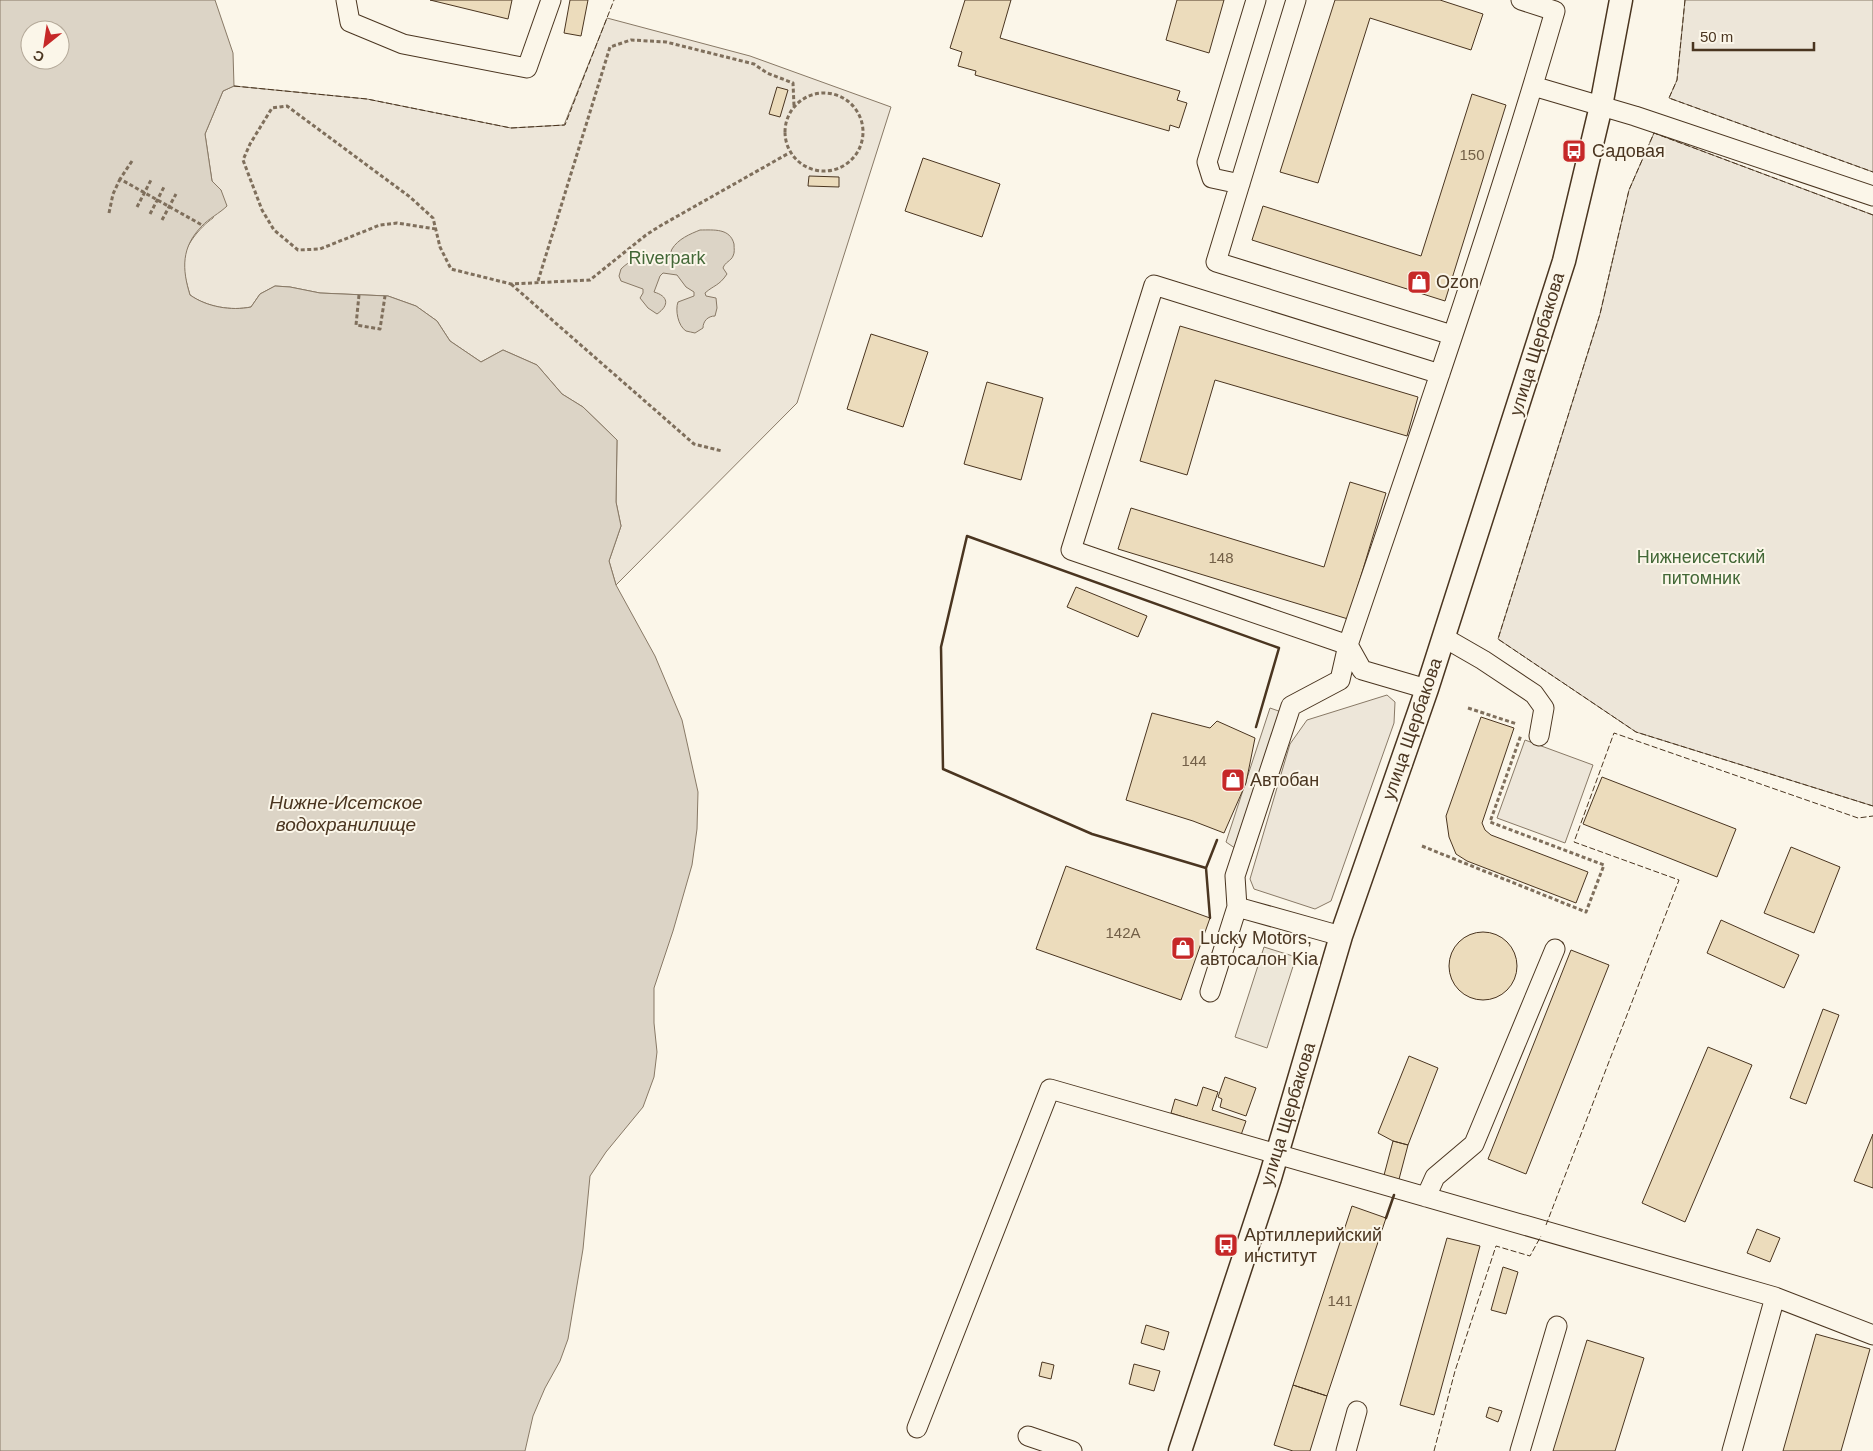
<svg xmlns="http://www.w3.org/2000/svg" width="1873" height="1451" viewBox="0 0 1873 1451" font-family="Arial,sans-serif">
<rect width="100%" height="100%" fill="#fbf6e9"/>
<!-- green -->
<path fill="#ede6d9" stroke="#887966" d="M 1685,0 L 1873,0 L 1873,172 L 1669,98 L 1677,80 Z
M 607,18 L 750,56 L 891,107 L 797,403 L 616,585 L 609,561 L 621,526 L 616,502 L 617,440 L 583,407 L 562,394 L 537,365 L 503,350 L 481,362 L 450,341 L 437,321 L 416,306 L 388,296 L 320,293 L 290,287 L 275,286 L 260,294 L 251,307 C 231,311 207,307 190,295 C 187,285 184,274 183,264 C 183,247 200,227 213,218 L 221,190 L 212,181 L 205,134 L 223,91 L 234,86 L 367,99 L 511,128 L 564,125 Z
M 1654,133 L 1873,215 L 1873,806 L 1636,732 L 1498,639 L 1600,314 L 1629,190 Z
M 1387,695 L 1395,702 L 1394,723 L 1331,901 L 1315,909 L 1254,889 L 1250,879 L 1290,744 L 1307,720 Z
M 1525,740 L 1593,765 L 1565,843 L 1497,818 Z"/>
<!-- parking -->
<path fill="#ede7d9" stroke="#887966" d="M 1270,708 L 1293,716 L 1251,859 L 1226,842 Z
M 1264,947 L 1296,957 L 1267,1048 L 1235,1037 Z"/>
<!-- water -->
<path fill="#dcd4c6" stroke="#887966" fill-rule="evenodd" d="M 0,0 L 215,0 L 233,53 L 234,86 L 223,91 L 205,134 L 212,181 L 221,190 L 227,206 C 220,213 208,219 202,226 C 181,247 182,269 190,295 C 207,307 231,311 251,307 L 260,294 L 275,286 L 290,287 L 320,293 L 388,296 L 416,306 L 437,321 L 450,341 L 481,362 L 503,350 L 537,365 L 562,394 L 583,407 L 617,440 L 616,502 L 621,526 L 609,561 L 616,585 L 655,656 L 682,720 L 698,792 L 697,829 L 692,865 L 673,931 L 654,988 L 654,1023 L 657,1052 L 654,1077 L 643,1107 L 606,1152 L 590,1176 L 583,1249 L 568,1339 L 560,1361 L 545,1388 L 533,1416 L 525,1451 L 0,1451 ZM 30,30 L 60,30 L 60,60 L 30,60 Z
M 700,230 C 714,230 730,228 734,244 C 734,249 735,252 733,256 C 731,261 725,262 723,268 L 727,274 C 719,286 714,285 705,293 L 706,296 L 716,298 L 717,308 L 715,316 C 708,316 703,321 703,328 L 695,333 C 692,332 689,332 686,331 C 678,326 675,310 678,302 L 694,296 L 694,292 L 686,287 L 677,275 L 663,273 L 660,276 L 654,292 C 668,296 670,305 657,314 L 648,308 L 640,298 L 643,293 L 643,289 L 621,281 L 619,276 L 621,269 C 629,261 640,255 651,258 C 657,260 662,262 668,261 C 670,257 670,253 672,249 C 678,239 690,234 700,230 Z"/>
<!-- building -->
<path fill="#ecdcbc" stroke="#4a3520" d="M 430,0 L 512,0 L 508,19 Z
M 570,0 L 588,0 L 581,36 L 564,33 Z
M 965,0 L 1011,0 L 1000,38 L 1180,91 L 1177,100 L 1187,103 L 1179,128 L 1170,125 L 1169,131 L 975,75 L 976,71 L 958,66 L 962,52 L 950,48 Z
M 1177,0 L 1224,0 L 1209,53 L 1166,40 Z
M 1335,0 L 1440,0 L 1483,14 L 1471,50 L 1370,18 L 1318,183 L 1280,172 Z
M 777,87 L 788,90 L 780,117 L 769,114 Z
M 1472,94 L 1506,105 L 1445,301 L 1252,240 L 1263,206 L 1421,256 Z
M 923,158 L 1000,184 L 982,237 L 905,211 Z
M 809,176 L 839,177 L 839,187 L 808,186 Z
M 1180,326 L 1418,397 L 1407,436 L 1215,380 L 1187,475 L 1140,461 Z
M 871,334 L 928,352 L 903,427 L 847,409 Z
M 987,382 L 1043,398 L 1021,480 L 964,464 Z
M 1350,482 L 1386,493 L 1348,619 L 1118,549 L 1131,508 L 1324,567 Z
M 1076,587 L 1147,616 L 1138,637 L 1067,607 Z
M 1152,713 L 1210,728 L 1217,721 L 1255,738 L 1246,783 L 1224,833 L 1193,821 L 1126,800 Z
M 1481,717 L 1514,728 L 1482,823 L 1485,830 L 1491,835 L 1588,872 L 1576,903 L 1467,861 L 1456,854 L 1449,837 L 1446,816 Z
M 1602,777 L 1736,829 L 1717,877 L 1583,824 Z
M 1791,847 L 1840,867 L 1814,933 L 1764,913 Z
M 1066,866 L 1210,918 L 1181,1000 L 1036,949 Z
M 1721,920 L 1799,955 L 1784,988 L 1707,953 Z
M1449 966a34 34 0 1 1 68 0a34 34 0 1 1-68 0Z
M 1571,950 L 1609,965 L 1526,1174 L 1488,1159 Z
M 1823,1009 L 1839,1015 L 1806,1104 L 1790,1098 Z
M 1708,1047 L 1752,1065 L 1685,1222 L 1642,1203 Z
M 1409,1056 L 1438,1068 L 1408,1145 L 1393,1141 L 1378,1133 Z
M 1225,1077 L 1256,1088 L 1246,1116 L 1220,1107 L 1222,1099 L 1218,1097 Z
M 1203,1087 L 1218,1092 L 1212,1110 L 1246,1121 L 1241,1135 L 1171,1113 L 1175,1099 L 1197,1106 Z
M 1873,1134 L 1873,1188 L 1854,1181 Z
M 1393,1141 L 1408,1145 L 1398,1183 L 1383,1179 Z
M 1352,1206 L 1386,1218 L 1327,1396 L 1293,1385 Z
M 1757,1229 L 1780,1238 L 1770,1262 L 1747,1253 Z
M 1447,1238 L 1480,1246 L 1434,1415 L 1400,1405 Z
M 1503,1267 L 1518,1272 L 1506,1314 L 1491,1310 Z
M 1146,1325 L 1169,1332 L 1164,1350 L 1141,1343 Z
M 1816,1334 L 1870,1349 L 1841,1451 L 1783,1451 Z
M 1587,1340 L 1644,1358 L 1615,1451 L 1553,1451 Z
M 1042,1362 L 1054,1365 L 1051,1379 L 1039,1376 Z
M 1134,1364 L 1160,1371 L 1154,1391 L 1129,1384 Z
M 1293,1385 L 1327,1396 L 1310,1451 L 1293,1451 L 1274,1445 Z
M 1489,1407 L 1502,1411 L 1498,1422 L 1486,1417 Z"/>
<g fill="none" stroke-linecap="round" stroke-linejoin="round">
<!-- minor casing -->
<g stroke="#4a3520" stroke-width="21">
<path id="minor" d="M 346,0 L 350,22 L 403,44 L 527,68 L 551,0
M 1296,0 L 1216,262 L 1452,335
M 1533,86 L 1635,116 L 1873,196
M 1240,184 L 1212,178 L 1207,162 L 1256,0
M 1443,637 L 1483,660 L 1534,694 L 1544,708 L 1539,736
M 1427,689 L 1362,670 L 1348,645 L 1071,550 L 1154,285 L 1440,374
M 1237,907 L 1341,936
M 1210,992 L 1237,907 L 1235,876 L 1291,706 L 1340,680 L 1348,645 C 1419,435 1493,224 1555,11 L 1521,0
M 1426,1197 L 1435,1177 L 1474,1144 L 1555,949
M 917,1428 L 1050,1089 L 1775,1297 L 1873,1335
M 1028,1436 L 1072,1451
M 1346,1451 L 1357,1411
M 1520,1451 L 1557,1326
M 1732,1451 L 1775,1297"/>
</g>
<!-- major casing -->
<g stroke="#4a3520" stroke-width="25">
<path id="major" d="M 1180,1451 L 1270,1178 L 1341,936 L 1427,689 L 1564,261 L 1601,106 L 1621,0"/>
</g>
<!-- path -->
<path stroke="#7f6f5c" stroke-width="3" stroke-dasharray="4 2.5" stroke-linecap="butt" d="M785 132a39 39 0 1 1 78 0a39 39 0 1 1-78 0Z
M 132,161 L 120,179 L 202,225
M 137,207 L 151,180
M 109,213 L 113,194 L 120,179
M 150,214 L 164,187
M 162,220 L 176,194
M 436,229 L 397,223 L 380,225 L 320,249 L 298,250 L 274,230 L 262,210 L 243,160 L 250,144 L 272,108 L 287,106 L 410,197 L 433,218 L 440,247 L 451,269 L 511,284 L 590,280 L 646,235 L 660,226 L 789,153
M 538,281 L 610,47 L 631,40 L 666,42 L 754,64 L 767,73 L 793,83 L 794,106
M 511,284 L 694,444 L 722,451
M 359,295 L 356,325 L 380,329 L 385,296
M 1468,708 L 1517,724
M 1422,846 L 1586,912 L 1604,865 L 1490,822 L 1521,735"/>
<!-- minor -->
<use href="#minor" stroke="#fbf6e9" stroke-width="19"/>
<!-- major -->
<use href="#major" stroke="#fbf6e9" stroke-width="22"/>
<!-- fence -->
<path stroke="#4a3520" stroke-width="1" stroke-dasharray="6 2.5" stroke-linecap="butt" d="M 1685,0 L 1677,80 L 1669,98 L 1873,172
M 234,86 L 367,99 L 511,128 L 565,125 L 614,0
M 1873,215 L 1654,133 L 1629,190 L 1600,314 L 1498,639 L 1636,732 L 1873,806
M 1546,1225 L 1679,880 L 1574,842 L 1614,733 L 1858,818 L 1873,816
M 1434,1451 L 1455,1371 L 1496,1246 L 1530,1256 L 1541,1236"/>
<!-- wall -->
<path stroke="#4a3520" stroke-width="2.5" d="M 1206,868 L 1217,840
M 1210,918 L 1206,868 L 1092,834 L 943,769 L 941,647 L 967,536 L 1279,648 L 1256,727
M 1386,1218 L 1394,1195"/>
</g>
<!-- icons -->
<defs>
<g id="bus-square" transform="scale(1.25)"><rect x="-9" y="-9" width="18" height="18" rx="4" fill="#c62828" stroke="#fbf6e9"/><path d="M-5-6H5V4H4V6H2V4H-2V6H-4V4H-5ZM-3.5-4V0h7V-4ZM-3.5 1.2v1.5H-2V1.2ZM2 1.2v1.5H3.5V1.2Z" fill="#fff"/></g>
<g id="shop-square" transform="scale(1.25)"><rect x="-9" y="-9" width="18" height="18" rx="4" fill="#c62828" stroke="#fbf6e9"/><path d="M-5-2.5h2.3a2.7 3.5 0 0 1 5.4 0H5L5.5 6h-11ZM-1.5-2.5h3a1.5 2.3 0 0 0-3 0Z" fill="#fff"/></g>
</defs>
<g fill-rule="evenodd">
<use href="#bus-square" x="1574" y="151"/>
<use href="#shop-square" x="1419" y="282"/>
<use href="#shop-square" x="1233" y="780"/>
<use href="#shop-square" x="1183" y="948"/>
<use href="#bus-square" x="1226" y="1245"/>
</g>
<g text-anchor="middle" stroke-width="4" stroke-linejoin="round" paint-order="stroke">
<!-- number labels -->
<g font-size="15" fill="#725f47">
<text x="1472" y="160">150</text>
<text x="1221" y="563">148</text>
<text x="1194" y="766">144</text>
<text x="1123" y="938">142А</text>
<text x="1340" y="1306">141</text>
</g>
<!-- poi labels -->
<g font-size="18" fill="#4a3520" stroke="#fbf6e9" text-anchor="start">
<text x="1592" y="157">Садовая</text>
<text x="1436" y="288">Ozon</text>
<text x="1250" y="786">Автобан</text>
<text x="1200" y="944">Lucky Motors,<tspan x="1200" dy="21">автосалон Kia</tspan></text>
<text x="1244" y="1241">Артиллерийский<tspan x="1244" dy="21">институт</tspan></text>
</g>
<!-- park labels -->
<g font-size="18" fill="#436837" stroke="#fbf6e9">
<text x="667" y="264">Riverpark</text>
<text x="1701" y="563">Нижнеисетский<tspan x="1701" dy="21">питомник</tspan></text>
</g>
<!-- street labels -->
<g font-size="18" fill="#4a3520" stroke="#fbf6e9">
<text transform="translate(1537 344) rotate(-73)" y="6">улица Щербакова</text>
<text transform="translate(1412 729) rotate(-71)" y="6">улица Щербакова</text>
<text transform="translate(1288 1114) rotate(-73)" y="6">улица Щербакова</text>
</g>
<!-- water labels -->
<g font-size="19" font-style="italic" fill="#4a3520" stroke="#fbf6e9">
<text x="346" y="809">Нижне-Исетское<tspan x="346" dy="22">водохранилище</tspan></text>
</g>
</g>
<!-- north arrow -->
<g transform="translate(45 45) rotate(210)"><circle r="24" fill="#fbf6e9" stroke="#b4a999"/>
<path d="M0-4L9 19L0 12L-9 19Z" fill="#c62828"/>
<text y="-8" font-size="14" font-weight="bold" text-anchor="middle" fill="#4a3520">С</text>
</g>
<!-- scale -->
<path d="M1693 42v8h121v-8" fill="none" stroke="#4a3520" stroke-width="2.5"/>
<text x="1700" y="42" font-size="15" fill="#4a3520" stroke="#fbf6e9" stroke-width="4" paint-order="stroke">50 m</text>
</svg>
